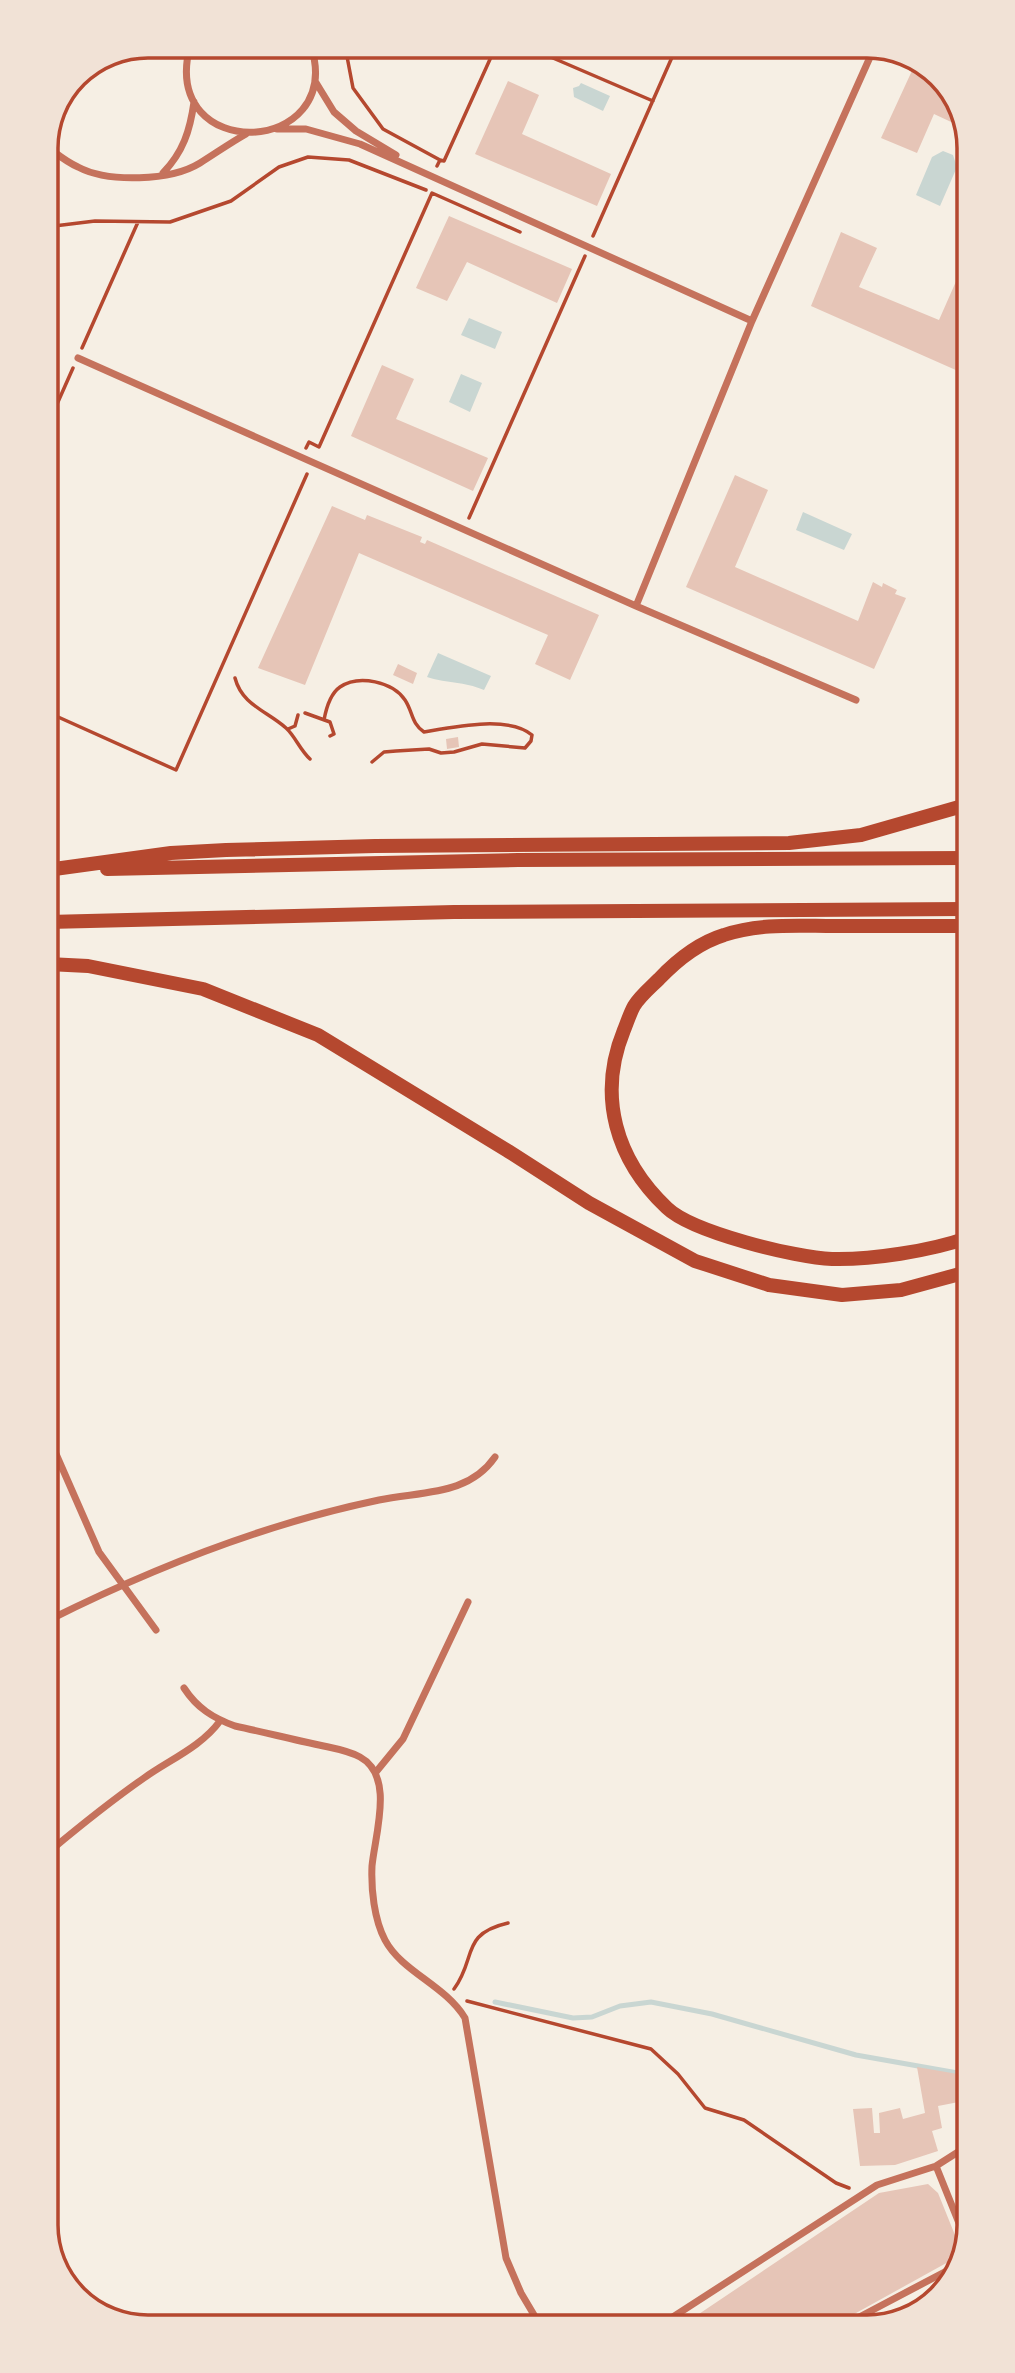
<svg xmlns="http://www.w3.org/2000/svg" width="1015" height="2373" viewBox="0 0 1015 2373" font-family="'Noto Sans',sans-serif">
<rect width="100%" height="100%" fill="#f6efe4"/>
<!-- water -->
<path fill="#c9d6d2" d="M 581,83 L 610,96 L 603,111 L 574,97 L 573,88 L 579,86 Z
M 943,151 L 953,155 L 957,167 L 940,206 L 916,195 L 932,157 Z
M 469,318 L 502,332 L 495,349 L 461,335 Z
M 461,374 L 482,383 L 470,412 L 449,402 Z
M 803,512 L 852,534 L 844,550 L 796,530 Z
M 438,653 L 491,676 L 484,690 C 463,681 449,684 427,677 Z"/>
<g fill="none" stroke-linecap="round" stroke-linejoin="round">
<!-- stream -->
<path stroke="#c9d6d2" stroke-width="5" d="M 495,2002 L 573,2018 L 592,2017 L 620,2006 L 651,2002 L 712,2014 L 856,2055 L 969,2075"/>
</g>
<!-- building -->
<path fill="#e6c5b7" d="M 916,62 L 930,67 L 964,115 L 964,128 L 934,114 L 917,153 L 881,138 Z
M 508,81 L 539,95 L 522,134 L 611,174 L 597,206 L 475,154 Z
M 449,216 L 572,269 L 557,303 L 467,262 L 447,301 L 416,288 Z
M 841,232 L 877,248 L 859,287 L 939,320 L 965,261 L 965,356 L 958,371 L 811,306 Z
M 382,365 L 414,379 L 396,419 L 488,458 L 473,491 L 351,436 Z
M 735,475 L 768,490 L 735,567 L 858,621 L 873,582 L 882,587 L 883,583 L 897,590 L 895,594 L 906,598 L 874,669 L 686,587 Z
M 332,506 L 365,520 L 367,515 L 422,537 L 420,542 L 425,544 L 427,540 L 599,615 L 570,680 L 535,664 L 548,635 L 359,553 L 305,685 L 258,668 Z
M 398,664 L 417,673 L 413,684 L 393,675 Z
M 458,737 L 459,747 L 447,749 L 446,739 Z
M 917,2067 L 969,2076 L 969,2100 L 938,2106 L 942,2128 L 932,2131 L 938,2151 L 895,2165 L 860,2166 L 853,2109 L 872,2108 L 874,2133 L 880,2133 L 879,2113 L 900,2108 L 903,2119 L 925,2113 Z
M 969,2162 L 969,2211 L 956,2171 Z
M 928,2184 L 938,2193 L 961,2250 L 959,2256 L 838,2323 L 684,2324 L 879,2193 Z
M 937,2290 L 939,2294 L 900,2322 L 877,2322 Z"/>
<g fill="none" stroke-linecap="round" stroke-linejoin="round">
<!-- path -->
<path stroke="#b5482f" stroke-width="3.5" d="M 345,46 L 353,88 L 383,129 L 440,160
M 525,46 L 653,101
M 437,166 L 440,160 L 444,161 L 496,46
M 46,227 L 95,221 L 170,222 L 231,201 L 279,167 L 308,157 L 349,160 L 426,190
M 593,236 L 677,46
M 82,348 L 138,222
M 46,429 L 73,368
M 306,448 L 309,442 L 319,447 L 432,193 L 520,232
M 469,518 L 585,256
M 235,678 C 242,705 267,711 286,728 C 295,736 300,750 310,759
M 47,712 L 176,770 L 307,474
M 305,713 L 330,722 L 334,734 L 330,736
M 324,720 C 326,709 330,694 340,687 C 359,674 393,682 405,700 C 413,712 411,723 424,732 C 453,727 509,715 532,735 L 531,741 L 525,748 L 482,744 L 454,752 L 441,753 L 429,749 L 396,751 L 384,752 L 372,762
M 288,729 L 295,726 L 298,715
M 454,1989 C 477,1958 460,1934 508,1923
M 467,2001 L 651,2049 L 678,2074 L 705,2108 L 744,2120 L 836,2183 L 849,2188"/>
<!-- minor -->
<path stroke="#c5725c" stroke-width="7" d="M 190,46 C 159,165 346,157 311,46
M 315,81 L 334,112 L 356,131 L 396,155
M 277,129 L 306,129 L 360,144 L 752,321
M 46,146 C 56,153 66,162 78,167 C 108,183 171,181 200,163 C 216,153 230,143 246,134
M 163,173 C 183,152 190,131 194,102
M 78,358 L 636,606 L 856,700
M 636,606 L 752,321 L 875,46
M 49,1438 L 99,1552 L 156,1630
M 49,1620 C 155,1567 264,1524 379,1500 C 422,1491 468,1496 495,1457
M 184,1688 C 197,1708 213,1718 235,1726 C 263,1732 291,1739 319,1745 C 332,1748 347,1750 360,1757 C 395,1776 375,1834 372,1866 C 371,1889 374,1919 385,1940 C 402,1972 445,1985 465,2018 L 506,2258 L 521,2293 L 540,2325
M 376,1772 L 403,1739 L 468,1602
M 50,1851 C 80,1826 111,1801 144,1778 C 169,1760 201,1747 220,1721
M 936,2166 L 965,2238
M 848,2323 L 956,2266
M 662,2324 L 877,2185 L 936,2166 L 969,2145"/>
<!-- motorway -->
<path stroke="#b5482f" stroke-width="14" d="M 107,869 L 518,860 L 966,858
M 47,870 L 171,853 L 226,850 L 375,846 L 789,843 L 861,835 L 966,805
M 48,922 L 454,912 L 966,909
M 966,926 C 922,926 878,926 834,926 C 797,926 759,923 724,935 C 698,943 678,959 659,979 C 651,987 640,996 634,1006 C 630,1013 627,1023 624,1030 C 597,1096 616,1160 667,1208 C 692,1232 796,1258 832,1259 C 871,1260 930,1251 967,1238
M 48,964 L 88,966 L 203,989 L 318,1035 L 508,1151 L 589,1203 L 695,1261 L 769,1285 L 842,1295 L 901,1290 L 967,1272"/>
</g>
<!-- crop -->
<path d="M0 0H1015V2373H0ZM148 58H867A90 90 0 0 1 957 148V2225A90 90 0 0 1 867 2315H148A90 90 0 0 1 58 2225V148A90 90 0 0 1 148 58Z" fill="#f1e2d6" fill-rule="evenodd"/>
<path fill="none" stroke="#b5482f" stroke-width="3.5" d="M148 58H867A90 90 0 0 1 957 148V2225A90 90 0 0 1 867 2315H148A90 90 0 0 1 58 2225V148A90 90 0 0 1 148 58Z"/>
</svg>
